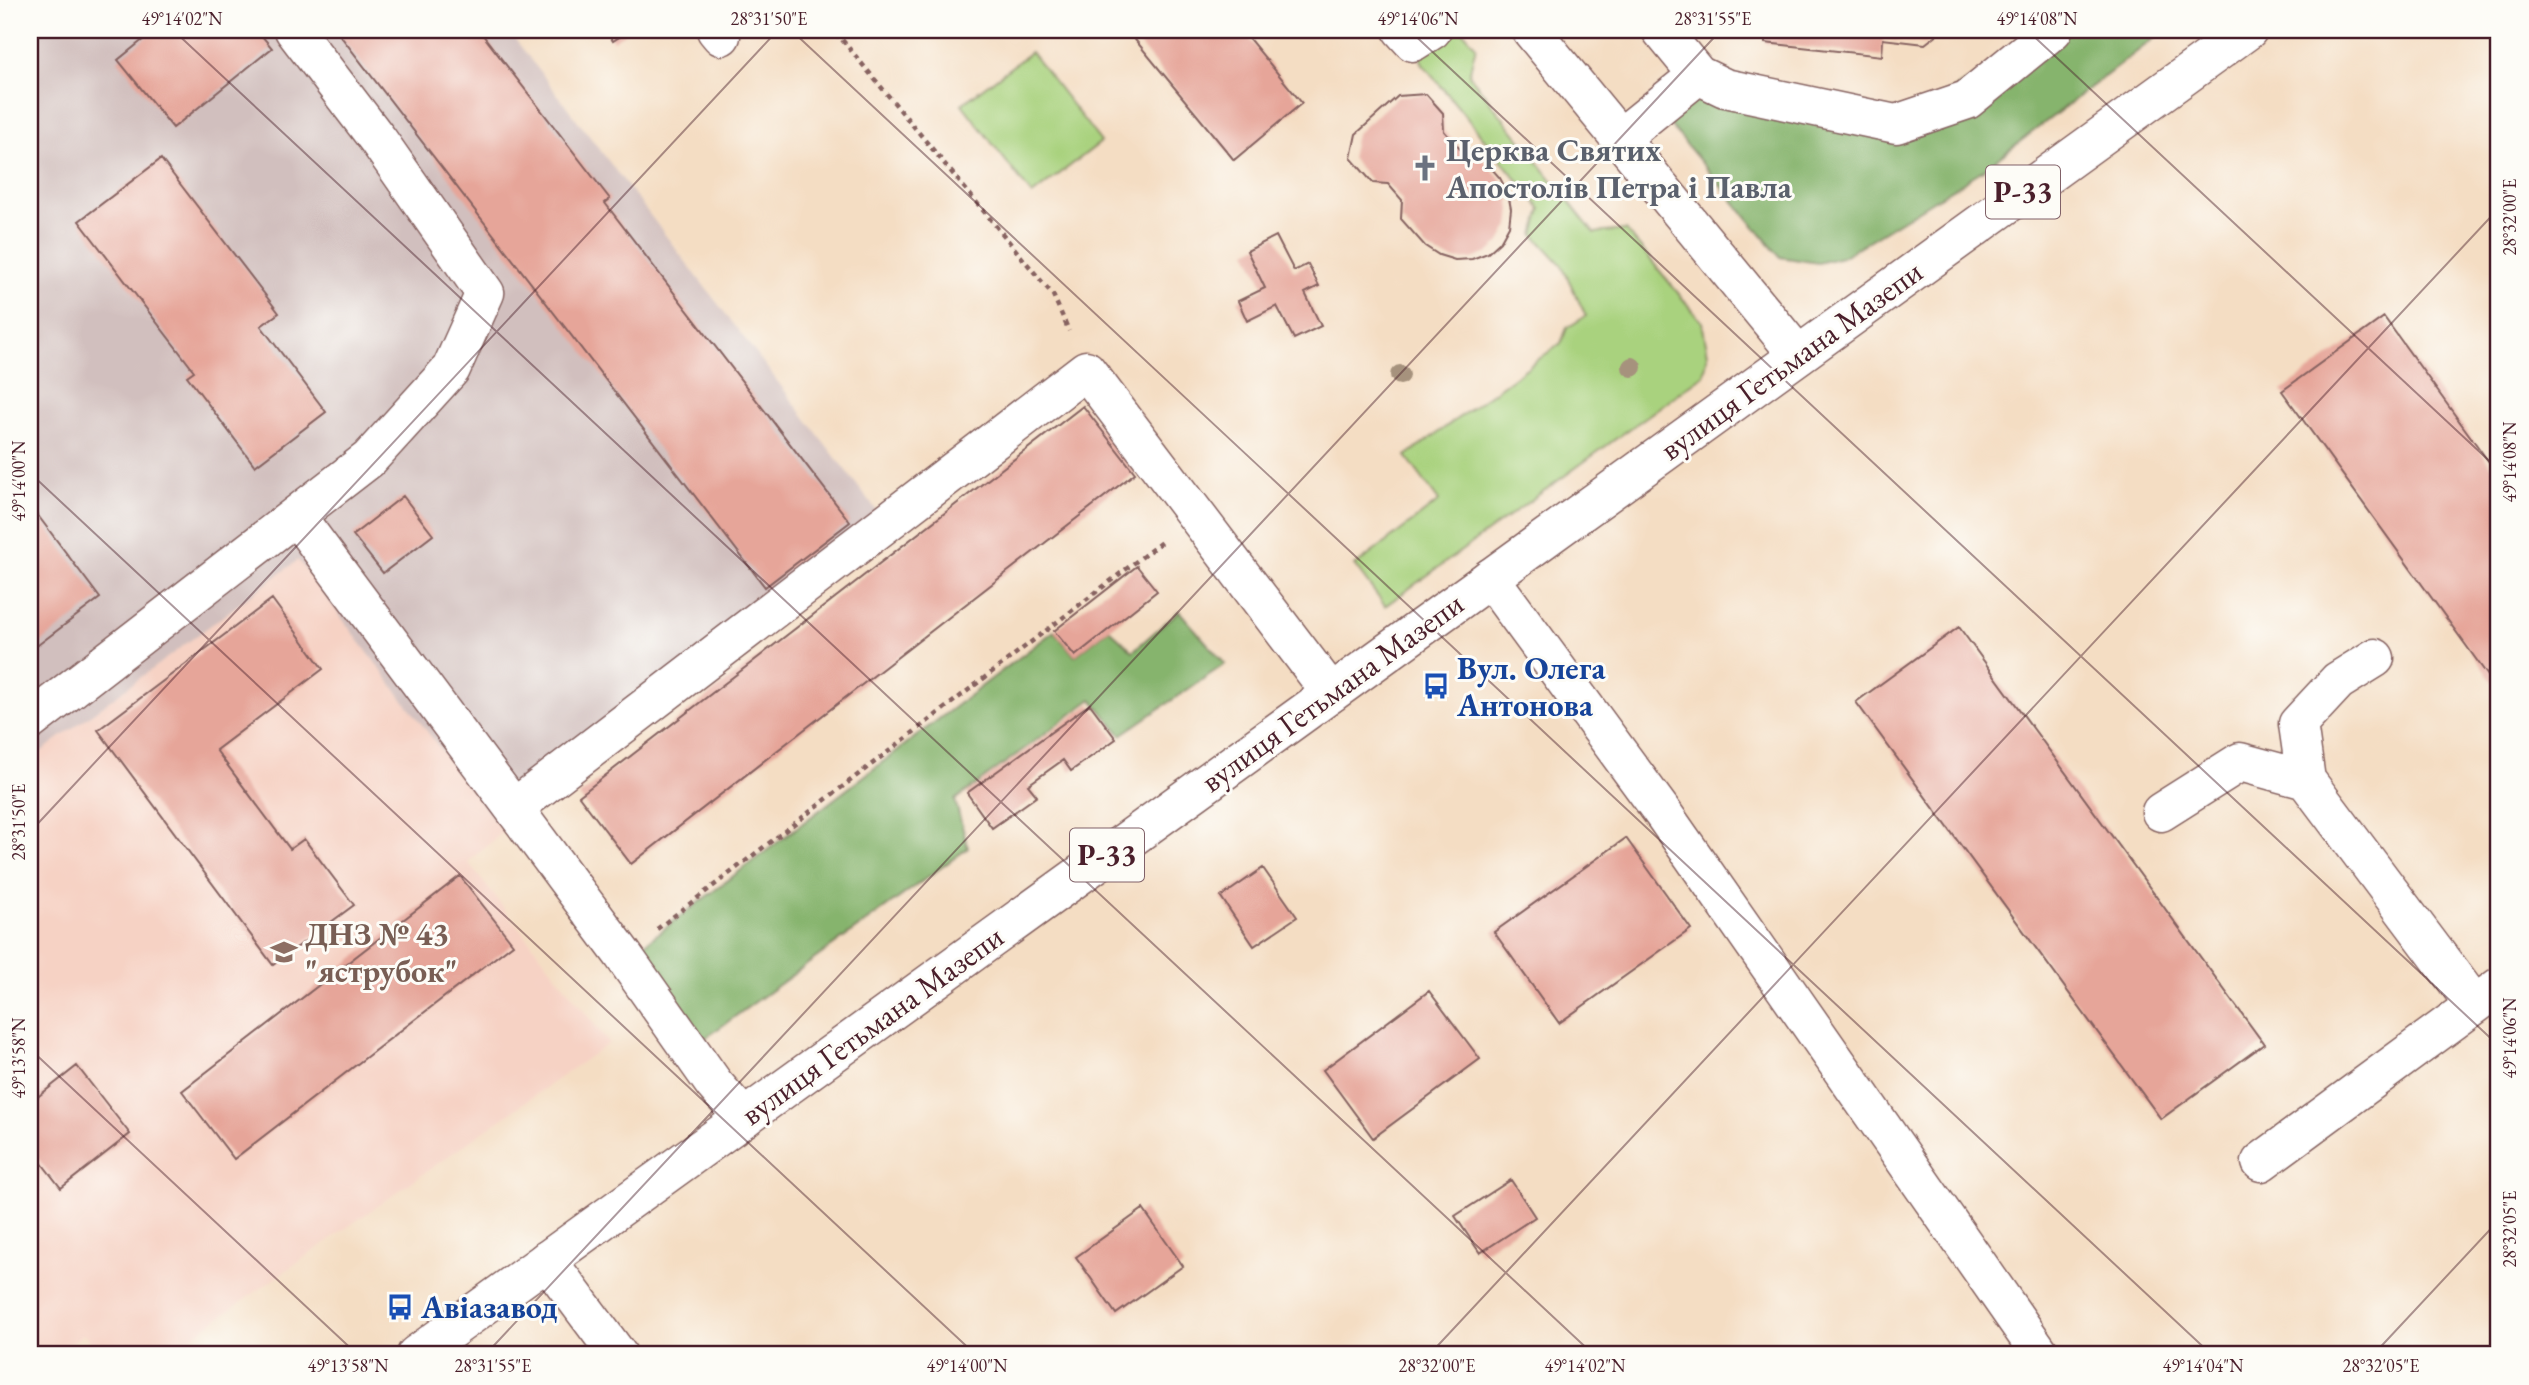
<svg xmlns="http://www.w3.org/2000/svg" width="2529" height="1385" viewBox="0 0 2529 1385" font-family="'EB Garamond',serif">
<rect width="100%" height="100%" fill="#fdfcf7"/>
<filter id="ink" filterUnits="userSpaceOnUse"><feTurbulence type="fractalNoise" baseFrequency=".0143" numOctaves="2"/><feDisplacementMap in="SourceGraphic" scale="14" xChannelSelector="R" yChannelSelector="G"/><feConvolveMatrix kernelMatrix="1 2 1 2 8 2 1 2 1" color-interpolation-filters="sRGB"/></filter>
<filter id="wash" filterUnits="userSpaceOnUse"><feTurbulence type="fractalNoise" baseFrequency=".00686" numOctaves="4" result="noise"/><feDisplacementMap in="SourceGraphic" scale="28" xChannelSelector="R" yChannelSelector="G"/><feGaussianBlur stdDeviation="1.57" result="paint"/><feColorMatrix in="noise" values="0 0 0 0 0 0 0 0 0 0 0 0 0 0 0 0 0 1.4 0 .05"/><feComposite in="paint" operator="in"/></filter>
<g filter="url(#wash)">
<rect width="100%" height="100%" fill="#f4ddc3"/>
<!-- built -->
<path fill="#f6d2c4" d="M 298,560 L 503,832 L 468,862 L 609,1043 L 166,1355 L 101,1355 L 84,1334 L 54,1355 L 30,1355 L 30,760 Z"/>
<!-- industrial -->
<path fill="#d1bfbe" d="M 30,30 L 508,30 L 886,523 L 494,820 L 298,560 L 30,760 Z"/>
<!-- green -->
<path fill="#a9d27e" stroke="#7a7854" stroke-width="2" d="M 1432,30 L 1462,30 L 1476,46 L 1469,75 L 1594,233 L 1626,230 L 1702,322 L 1708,354 L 1704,375 L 1385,606 L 1355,566 L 1439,501 L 1406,456 L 1561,343 L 1567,328 L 1586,316 L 1561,264 L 1534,235 L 1541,209 L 1423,64 L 1413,42 Z
M 1031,52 L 1101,142 L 1032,195 L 962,104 Z"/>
<!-- forest -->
<path fill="#86b46d" stroke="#686a4c" stroke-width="2" d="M 2053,30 L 2165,30 L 1983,170 L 1842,257 L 1818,263 L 1780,257 L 1666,120 L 1701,91 L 1896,124 Z
M 1179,611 L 1225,664 L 1121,735 L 1092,699 L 955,800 L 968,848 L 704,1039 L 630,955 L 1054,631 L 1075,656 L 1109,629 L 1133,651 Z"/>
<g id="blocks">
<!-- building -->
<path fill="#e6a599" d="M 155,30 L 257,30 L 272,48 L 173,128 L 118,60 Z
M 336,30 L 466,30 L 470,35 L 479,30 L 610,199 L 605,203 L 850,522 L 765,587 Z
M 606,30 L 630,30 L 613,41 Z
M 1127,30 L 1242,30 L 1302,103 L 1234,160 Z
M 1765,30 L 1943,30 L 1925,44 L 1883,39 L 1882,56 L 1765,43 Z
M 1426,94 L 1443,113 L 1444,131 L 1460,149 L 1476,151 L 1500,178 L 1508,193 L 1511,209 L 1509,226 L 1500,242 L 1488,253 L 1472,259 L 1455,260 L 1439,255 L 1425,246 L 1401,219 L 1402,200 L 1388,184 L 1373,183 L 1351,158 L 1356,134 L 1398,96 Z
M 161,159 L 279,313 L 261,326 L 326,412 L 255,466 L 187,376 L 194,371 L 79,221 Z
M 1276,236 L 1294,271 L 1308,264 L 1319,286 L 1305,293 L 1321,326 L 1294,339 L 1277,306 L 1247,321 L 1238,301 L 1265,288 L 1247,251 Z
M 2384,317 L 2499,476 L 2499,691 L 2282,391 Z
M 1083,406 L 1135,473 L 631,864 L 579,796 Z
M 403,496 L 433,535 L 383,573 L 353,535 Z
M 30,505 L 100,598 L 30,651 Z
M 1137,566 L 1157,591 L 1075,656 L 1054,631 Z
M 272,599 L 323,669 L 216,750 L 290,849 L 304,839 L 354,905 L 273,965 L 98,730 Z
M 1959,627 L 2264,1044 L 2161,1119 L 1856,702 Z
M 1090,704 L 1116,739 L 1071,771 L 1063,760 L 1028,785 L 1037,796 L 992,828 L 967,793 Z
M 1626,838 L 1691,929 L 1559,1023 L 1494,932 Z
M 1263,868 L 1297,917 L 1254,946 L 1221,897 Z
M 460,876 L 513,944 L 234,1159 L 182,1091 Z
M 1429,991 L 1480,1059 L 1373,1138 L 1323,1070 Z
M 77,1066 L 130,1134 L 61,1188 L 30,1148 L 30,1103 Z
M 1511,1180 L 1535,1217 L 1480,1253 L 1455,1216 Z
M 1143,1209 L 1183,1266 L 1116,1314 L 1076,1257 Z"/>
</g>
</g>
<g filter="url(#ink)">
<use href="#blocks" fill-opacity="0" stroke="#866260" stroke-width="2"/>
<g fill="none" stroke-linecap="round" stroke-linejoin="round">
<!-- minor casing -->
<g stroke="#866260" stroke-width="41">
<path id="minor" d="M 716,30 L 721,36
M 1402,30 L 1413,42 L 1432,30
M 1531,30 L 1798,355
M 1661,30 L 1698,75 L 1725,88 L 1896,124 L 1967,100 L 2053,30
M 1620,138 L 1698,75
M 296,516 L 623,955 L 714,1084 L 744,1118
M 1490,578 L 1662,812 L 2041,1355
M 30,721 L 369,459 L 451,369 L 485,293 L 378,140 L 294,30
M 2306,780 L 2298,724 L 2338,681 L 2375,658
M 514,808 L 1086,370 L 1331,693
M 2161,812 L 2240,762 L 2306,780 L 2474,1004
M 2261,1162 L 2499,987
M 547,1260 L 618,1355"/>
</g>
<!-- major casing -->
<g stroke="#866260" stroke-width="41">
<path id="major" d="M 416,1355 L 2248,30"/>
</g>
<!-- path -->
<path stroke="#866260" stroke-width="4.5" stroke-dasharray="5 5" stroke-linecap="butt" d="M 764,36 L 839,36 L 1053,295 L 1069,331
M 657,929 L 1164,540"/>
<!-- minor -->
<use href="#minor" stroke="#fff" stroke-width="38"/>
<!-- major -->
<use href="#major" stroke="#fff" stroke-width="38"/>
</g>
<!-- trees -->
<g fill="#a6927d">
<circle cx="1632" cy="367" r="10"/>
<circle cx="1400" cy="375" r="10"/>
</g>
</g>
<!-- ticks -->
<path fill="none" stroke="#4a1f2b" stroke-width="2" stroke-opacity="0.45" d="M 173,30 L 1594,1355M 791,30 L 2212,1355M 1409,30 L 2499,1046M 2027,30 L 2499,470M 30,473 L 976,1355M 30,832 L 778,30M 30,1049 L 358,1355M 485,1355 L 1721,30M 1429,1355 L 2499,208M 2373,1355 L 2499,1220"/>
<!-- icons -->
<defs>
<g id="church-bare" transform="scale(2.1)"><path d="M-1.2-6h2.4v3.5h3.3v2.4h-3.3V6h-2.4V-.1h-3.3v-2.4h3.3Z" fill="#6b7280" stroke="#fdfcf7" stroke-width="2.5" paint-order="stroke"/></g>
<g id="bus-bare" transform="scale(2.1)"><path d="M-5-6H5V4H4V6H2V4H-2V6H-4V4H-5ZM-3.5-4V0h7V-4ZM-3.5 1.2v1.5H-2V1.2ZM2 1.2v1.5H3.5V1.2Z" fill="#1a4fb4" stroke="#fdfcf7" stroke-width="2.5" paint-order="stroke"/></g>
<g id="school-bare" transform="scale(2.1)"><path d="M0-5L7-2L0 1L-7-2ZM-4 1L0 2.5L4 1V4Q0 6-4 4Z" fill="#8d6e63" stroke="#fdfcf7" stroke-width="2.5" paint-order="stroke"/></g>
</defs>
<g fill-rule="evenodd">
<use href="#church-bare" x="1425" y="168"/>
<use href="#bus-bare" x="1436" y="686"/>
<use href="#school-bare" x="284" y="952"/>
<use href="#bus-bare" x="400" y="1307"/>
</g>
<g text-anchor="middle" stroke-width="6" stroke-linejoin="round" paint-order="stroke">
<!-- shield labels -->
<g fill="#fdfcf7" stroke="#806168" stroke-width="2">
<rect x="1986" y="165.5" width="74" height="53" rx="5"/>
<rect x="1070" y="828.5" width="74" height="53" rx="5"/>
</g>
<g font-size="30" font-weight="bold" fill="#4a1f2b">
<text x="2023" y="202">Р-33</text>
<text x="1107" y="865">Р-33</text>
</g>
<!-- worship labels -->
<g font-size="32" font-weight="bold" fill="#5b616d" stroke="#fdfcf7" text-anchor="start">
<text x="1446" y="161">Церква Святих<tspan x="1446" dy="37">Апостолів Петра і Павла</tspan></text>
</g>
<!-- street labels -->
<g font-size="32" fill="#4a1f2b" stroke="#fdfcf7">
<text transform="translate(1791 360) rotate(-36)" y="11">вулиця Гетьмана Мазепи</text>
<text transform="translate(1332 692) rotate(-36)" y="11">вулиця Гетьмана Мазепи</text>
<text transform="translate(872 1025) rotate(-36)" y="11">вулиця Гетьмана Мазепи</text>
</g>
<!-- transit labels -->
<g font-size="32" font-weight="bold" fill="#164399" stroke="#fdfcf7" text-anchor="start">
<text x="1457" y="679">Вул. Олега<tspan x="1457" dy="37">Антонова</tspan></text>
<text x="421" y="1318">Авіазавод</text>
</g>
<!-- education labels -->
<g font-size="32" font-weight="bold" fill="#785e54" stroke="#fdfcf7" text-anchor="start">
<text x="305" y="945">ДНЗ № 43<tspan x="305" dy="37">"яструбок"</tspan></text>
</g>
</g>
<!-- margin -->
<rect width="2529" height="1385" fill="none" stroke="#fdfcf7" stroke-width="77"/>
<rect x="38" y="38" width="2452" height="1308" fill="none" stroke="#4a1f2b" stroke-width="2.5"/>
<g font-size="18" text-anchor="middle" fill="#4a1f2b">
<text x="182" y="25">49°14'02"N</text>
<text x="769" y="25">28°31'50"E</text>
<text x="1418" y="25">49°14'06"N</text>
<text x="1713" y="25">28°31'55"E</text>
<text x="2037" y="25">49°14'08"N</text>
<text transform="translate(2510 217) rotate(-90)" y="6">28°32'00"E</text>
<text transform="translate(2510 462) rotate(-90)" y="6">49°14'08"N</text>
<text transform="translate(19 481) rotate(-90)" y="6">49°14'00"N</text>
<text transform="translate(19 822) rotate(-90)" y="6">28°31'50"E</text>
<text transform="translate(2510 1038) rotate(-90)" y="6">49°14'06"N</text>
<text transform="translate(19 1058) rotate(-90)" y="6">49°13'58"N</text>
<text transform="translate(2510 1229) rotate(-90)" y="6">28°32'05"E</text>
<text x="348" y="1372">49°13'58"N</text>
<text x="493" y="1372">28°31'55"E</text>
<text x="967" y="1372">49°14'00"N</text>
<text x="1437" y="1372">28°32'00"E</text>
<text x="1585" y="1372">49°14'02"N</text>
<text x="2203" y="1372">49°14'04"N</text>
<text x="2381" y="1372">28°32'05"E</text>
</g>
</svg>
